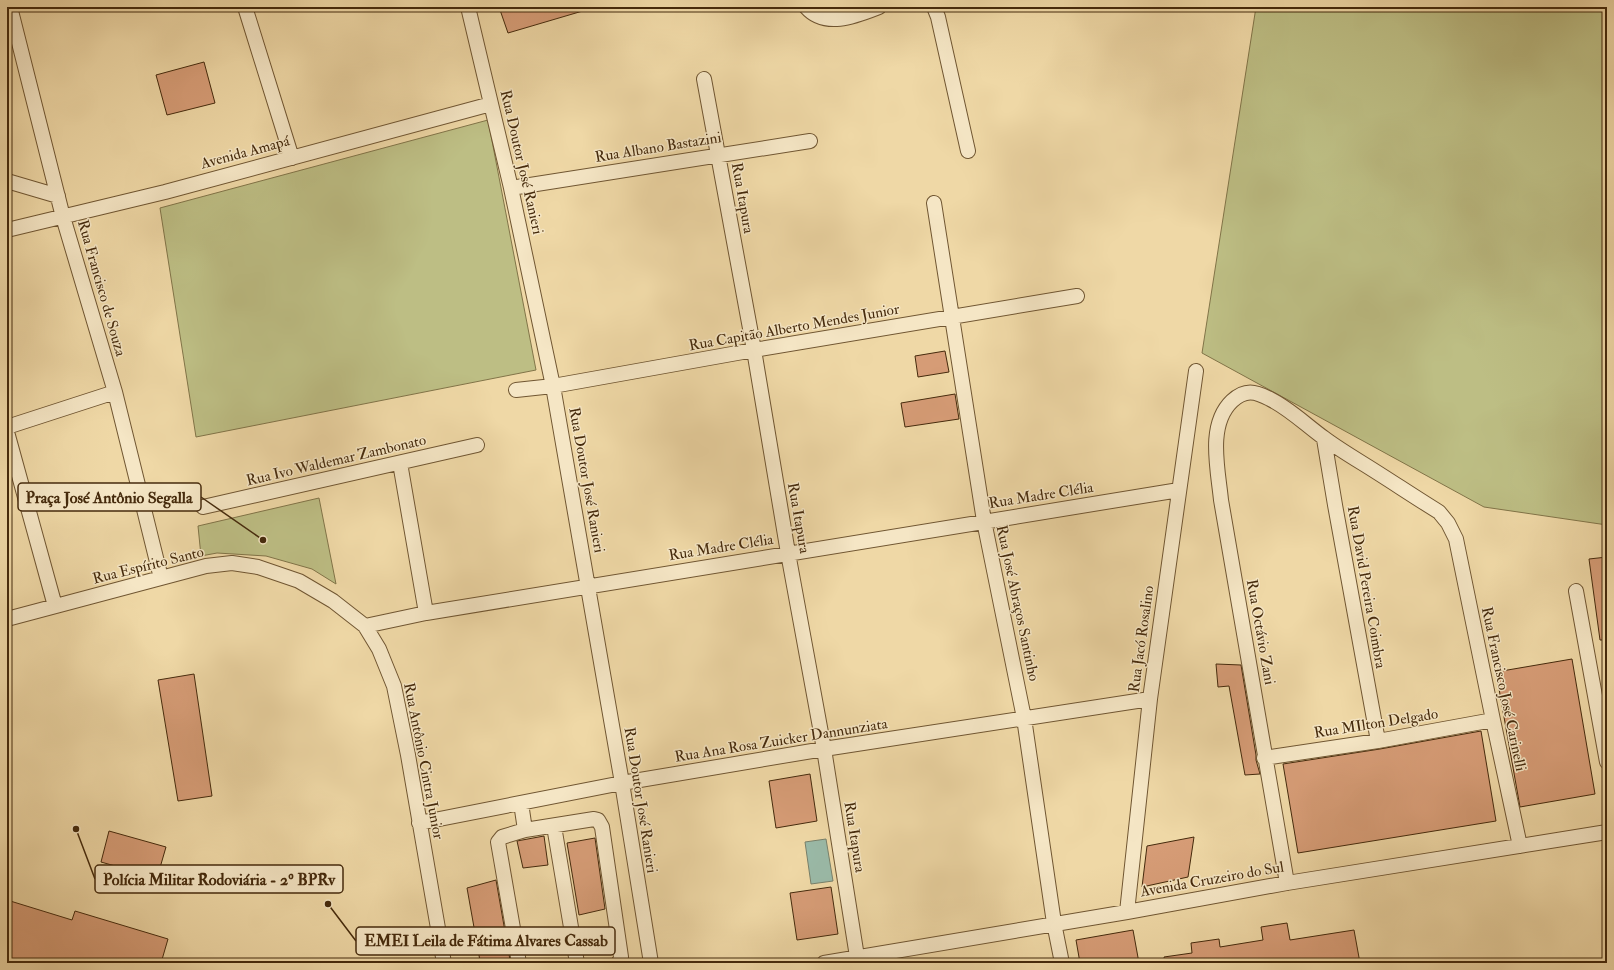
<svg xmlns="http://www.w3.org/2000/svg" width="1614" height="970" viewBox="0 0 1614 970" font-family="'IM FELL Double Pica',serif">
<rect width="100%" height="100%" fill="#efd8a6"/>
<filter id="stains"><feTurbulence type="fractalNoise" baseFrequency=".005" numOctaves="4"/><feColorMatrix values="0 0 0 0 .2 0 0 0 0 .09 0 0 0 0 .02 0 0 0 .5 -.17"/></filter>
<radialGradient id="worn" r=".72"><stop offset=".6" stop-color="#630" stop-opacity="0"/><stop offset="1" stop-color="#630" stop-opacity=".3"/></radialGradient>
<!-- green -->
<path fill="#bdbe84" stroke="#817448" d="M 1256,7 L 1607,7 L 1607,525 L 1484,507 L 1202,353 Z
M 488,120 L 536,370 L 196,437 L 160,208 Z
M 319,498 L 336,584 L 312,569 L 266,556 L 217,553 L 201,556 L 198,526 Z"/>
<!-- water -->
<path fill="#9abaa8" stroke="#78806a" d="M 826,839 L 833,881 L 811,884 L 805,842 Z"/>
<!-- building -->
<path fill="#d69c76" stroke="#452a0c" d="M 499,7 L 585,7 L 586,10 L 508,33 Z
M 204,62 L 215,103 L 167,115 L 156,75 Z
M 945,351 L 949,372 L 918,377 L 915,356 Z
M 955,394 L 959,419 L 905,427 L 901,403 Z
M 1607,557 L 1607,640 L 1600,640 L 1589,559 Z
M 1572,659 L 1595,794 L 1520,807 L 1496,672 Z
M 1216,664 L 1241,665 L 1256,755 L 1256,760 L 1260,774 L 1245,775 L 1229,686 L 1218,687 Z
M 194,674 L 212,796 L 178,801 L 158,680 Z
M 1481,731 L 1496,821 L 1298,853 L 1283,764 L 1380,749 Z
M 810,774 L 817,821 L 776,828 L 769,781 Z
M 109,831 L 166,847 L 157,878 L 101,862 Z
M 544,836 L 548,865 L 523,868 L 517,841 Z
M 1194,837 L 1188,877 L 1142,887 L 1147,846 Z
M 595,838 L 605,909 L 579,915 L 567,843 Z
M 496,880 L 510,960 L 480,961 L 467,888 Z
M 831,887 L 838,934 L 797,940 L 790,893 Z
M 7,900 L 72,920 L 75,911 L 168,939 L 161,963 L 21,963 L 7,959 Z
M 1287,923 L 1290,940 L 1354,930 L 1360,963 L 1165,963 L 1164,957 L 1192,953 L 1191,943 L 1219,939 L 1220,947 L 1263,940 L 1261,927 Z
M 1133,930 L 1139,963 L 1080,963 L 1076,940 Z"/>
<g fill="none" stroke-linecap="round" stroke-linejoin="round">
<!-- minor casing -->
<g stroke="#705632" stroke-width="16">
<path id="minor" d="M 10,7 L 63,217 L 115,392 L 161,578
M 245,7 L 292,158
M 468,7 L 511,188 L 553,386 L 622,783 L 651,963
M 806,7 C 825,29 856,16 879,7
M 934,7 L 938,17 L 968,151
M 704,79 L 754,350 L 788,553 L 824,749 L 858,963
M 7,181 L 58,196
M 511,188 L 810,141
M 934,203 L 984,521 L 1024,718 L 1054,923 L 1062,963
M 7,230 L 165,192 L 491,104
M 516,390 L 553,386 L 754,350 L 1077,296
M 7,427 L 115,392
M 7,432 L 55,606
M 1324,439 L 1335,505 L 1378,741
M 400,463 L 426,613
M 203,507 L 477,445
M 1576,591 L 1607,762
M 7,619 L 206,566 L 232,563 L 258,567 L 299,581 L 333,601 L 365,626 L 379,649 L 394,686 L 408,755 L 444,963
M 365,626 L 426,613 L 1179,490
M 1264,758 L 1378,741 L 1493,720
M 521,803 L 525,830
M 419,823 L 622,783 L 824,749 L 1150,699
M 554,826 L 577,963
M 1287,883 L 1221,500 C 1218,469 1207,425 1232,401 C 1245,389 1255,391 1270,399 C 1290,409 1306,425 1324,438 C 1336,447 1349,455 1362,463 C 1388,479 1413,496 1439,512 L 1448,523 L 1456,539 L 1493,720 L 1520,846
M 1127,912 L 1150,699 L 1196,371
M 519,963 L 498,842 L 502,837 L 525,830 L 594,819 L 598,820 L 602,827 L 621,957 L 620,961 L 618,963
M 824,963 L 1127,912 L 1287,883 L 1607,832"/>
</g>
<!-- minor -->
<use href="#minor" stroke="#f5e6c5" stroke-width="14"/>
</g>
<g text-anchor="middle" stroke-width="3" stroke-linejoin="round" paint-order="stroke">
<!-- street labels -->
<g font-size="15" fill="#452a0c" stroke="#f5e6c5">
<text transform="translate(658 147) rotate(-9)" y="5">Rua Albano Bastazini</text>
<text transform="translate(245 152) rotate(-15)" y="5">Avenida Amapá</text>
<text transform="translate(522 162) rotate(77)" y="5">Rua Doutor José Ranieri</text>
<text transform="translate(743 198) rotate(80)" y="5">Rua Itapura</text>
<text transform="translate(102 288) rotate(74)" y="5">Rua Francisco de Souza</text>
<text transform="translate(794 327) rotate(-10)" y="5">Rua Capitão Alberto Mendes Junior</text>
<text transform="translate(336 460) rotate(-13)" y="5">Rua Ivo Waldemar Zambonato</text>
<text transform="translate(587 480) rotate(80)" y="5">Rua Doutor José Ranieri</text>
<text transform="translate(1041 495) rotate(-9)" y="5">Rua Madre Clélia</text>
<text transform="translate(799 518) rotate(80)" y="5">Rua Itapura</text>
<text transform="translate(721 547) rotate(-9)" y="5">Rua Madre Clélia</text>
<text transform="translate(148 565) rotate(-14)" y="5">Rua Espírito Santo</text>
<text transform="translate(1367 587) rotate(80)" y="5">Rua David Pereira Coimbra</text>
<text transform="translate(1018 603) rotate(78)" y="5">Rua José Abraços Santinho</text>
<text transform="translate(1261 632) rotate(80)" y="5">Rua Octávio Zani</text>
<text transform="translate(1141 639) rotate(-82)" y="5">Rua Jacó Rosalino</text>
<text transform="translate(1504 689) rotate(78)" y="5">Rua Francisco José Carinelli</text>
<text transform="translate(1376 723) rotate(-9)" y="5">Rua MIlton Delgado</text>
<text transform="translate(781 740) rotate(-9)" y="5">Rua Ana Rosa Zuicker Dannunziata</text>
<text transform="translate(424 761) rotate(79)" y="5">Rua Antônio Cintra Junior</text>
<text transform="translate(641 800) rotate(81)" y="5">Rua Doutor José Ranieri</text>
<text transform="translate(855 837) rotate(81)" y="5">Rua Itapura</text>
<text transform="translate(1212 879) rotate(-10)" y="5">Avenida Cruzeiro do Sul</text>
</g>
</g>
<!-- callouts -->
<path fill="none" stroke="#452a0c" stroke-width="1.5" d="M263 540L201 497M76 829L95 879M328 904L356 941"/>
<g fill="#452a0c" stroke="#f5e6c5" stroke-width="1.5">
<circle cx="263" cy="540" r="4"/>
<circle cx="76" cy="829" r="4"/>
<circle cx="328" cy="904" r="4"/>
</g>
<g fill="#f5e6c5" stroke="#452a0c" stroke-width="1.5">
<rect x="18" y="483" width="183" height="28" rx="4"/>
<rect x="95" y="865" width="248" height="28" rx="4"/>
<rect x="356" y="927" width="259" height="28" rx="4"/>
</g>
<g font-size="16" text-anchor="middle" font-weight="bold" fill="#452a0c">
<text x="109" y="503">Praça José Antônio Segalla</text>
<text x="219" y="885">Polícia Militar Rodoviária - 2º BPRv</text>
<text x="486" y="946">EMEI Leila de Fátima Alvares Cassab</text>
</g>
<!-- margin -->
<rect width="1614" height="970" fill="none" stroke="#efd8a6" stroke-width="24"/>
<rect x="8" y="8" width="1598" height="954" fill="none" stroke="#452a0c" stroke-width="2"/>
<rect x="12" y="12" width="1590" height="946" fill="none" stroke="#452a0c"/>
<rect width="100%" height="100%" filter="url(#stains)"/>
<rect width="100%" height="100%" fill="url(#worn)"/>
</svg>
